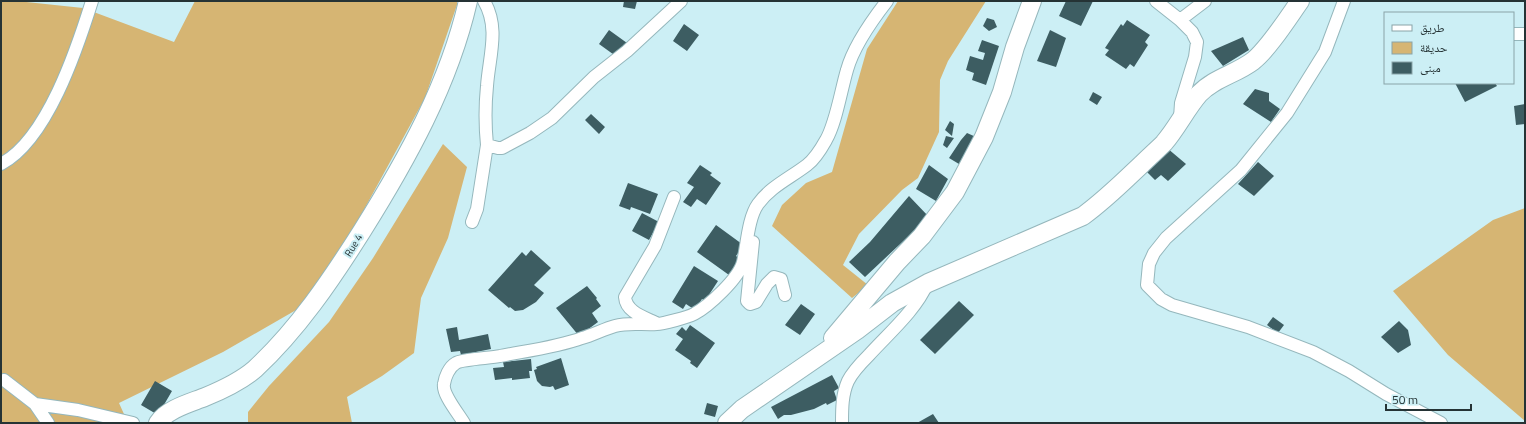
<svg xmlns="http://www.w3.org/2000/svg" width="1526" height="424" viewBox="0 0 1526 424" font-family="'Titillium Web','Noto Naskh Arabic',sans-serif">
<rect width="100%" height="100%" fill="#cceff5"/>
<!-- green -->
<path fill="#d6b573" d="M 1,1 L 17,1 L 83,8 L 174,42 L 195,1 L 457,1 L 457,5 L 425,98 L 337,259 L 310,302 L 223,352 L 119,403 L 128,423 L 1,423 Z
M 898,1 L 986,1 L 948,61 L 940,80 L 939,132 L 918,178 L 902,190 L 859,234 L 843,265 L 868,285 L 852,298 L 772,226 L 782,205 L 806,183 L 832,172 L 867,49 Z
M 443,144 L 467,167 L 448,238 L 421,298 L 414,353 L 382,376 L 347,397 L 352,423 L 248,423 L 248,412 L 269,386 L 329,322 L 373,258 Z
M 1525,208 L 1525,421 L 1448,355 L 1393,291 L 1493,220 Z"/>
<!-- building -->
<path fill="#3d5d62" d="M 624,1 L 637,1 L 635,9 L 623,7 Z
M 1066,1 L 1093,1 L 1081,26 L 1059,16 Z
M 987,18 L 994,20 L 997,27 L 989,31 L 983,26 Z
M 1127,20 L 1150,35 L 1145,42 L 1148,45 L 1134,67 L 1130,64 L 1126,69 L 1105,55 L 1109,50 L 1105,48 L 1121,24 L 1123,26 Z
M 684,24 L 699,35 L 687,51 L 673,41 Z
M 609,30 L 627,43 L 617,57 L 599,44 Z
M 1050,30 L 1066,38 L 1056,67 L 1037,61 Z
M 1243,37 L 1249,50 L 1223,66 L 1211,51 Z
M 982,40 L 999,46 L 986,85 L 972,80 L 974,73 L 966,70 L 970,56 L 983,60 L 985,53 L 978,51 Z
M 1455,83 L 1495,83 L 1497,86 L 1465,102 Z
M 1255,89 L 1269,93 L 1269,101 L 1280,109 L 1271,122 L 1243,104 Z
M 1093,92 L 1102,97 L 1097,105 L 1089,100 Z
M 1525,104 L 1525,124 L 1516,125 L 1514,106 Z
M 591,114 L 605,127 L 599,134 L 585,120 Z
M 950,121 L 954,124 L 952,136 L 945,130 Z
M 967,133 L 976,137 L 964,167 L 949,158 L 961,140 Z
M 946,136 L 954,138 L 947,148 L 943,145 Z
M 1167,148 L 1186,164 L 1168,181 L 1161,175 L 1155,180 L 1144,169 Z
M 1258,162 L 1274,176 L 1254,196 L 1238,184 Z
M 700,165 L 712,173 L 710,175 L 721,183 L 706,205 L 697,199 L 691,207 L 683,202 L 694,187 L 687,183 Z
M 929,165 L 948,179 L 936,201 L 916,189 Z
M 628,183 L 658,194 L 650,214 L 631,207 L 630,210 L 619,206 Z
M 909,196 L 929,217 L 865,277 L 849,262 L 870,242 Z
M 642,213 L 659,222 L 649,240 L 632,231 Z
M 716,225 L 742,244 L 739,248 L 741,249 L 736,256 L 740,259 L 729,275 L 697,252 Z
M 531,250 L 551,268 L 534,285 L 544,293 L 536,302 L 523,310 L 515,311 L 510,307 L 509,308 L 488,290 L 522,252 L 526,256 Z
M 694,266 L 718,281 L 705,301 L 702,299 L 695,310 L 686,304 L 683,309 L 672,302 Z
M 587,286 L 597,298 L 596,299 L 601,306 L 592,313 L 598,322 L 579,336 L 556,308 Z
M 959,301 L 974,315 L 935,354 L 920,340 Z
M 801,304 L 815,314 L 800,335 L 785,325 Z
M 1273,317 L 1284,325 L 1278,333 L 1267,325 Z
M 1399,321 L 1408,330 L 1411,345 L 1398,353 L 1381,337 Z
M 690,325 L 715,343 L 697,368 L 690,363 L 691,361 L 675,350 L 683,339 L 676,334 L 682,327 L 686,331 Z
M 457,327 L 459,340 L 488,334 L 491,349 L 461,355 L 460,351 L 451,352 L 446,329 Z
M 561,358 L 569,385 L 555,390 L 553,386 L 550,387 L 542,386 L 537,381 L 534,370 L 537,369 L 536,367 Z
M 531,359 L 532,371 L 529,371 L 530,378 L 512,380 L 512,378 L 495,380 L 493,368 L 504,367 L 503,362 Z
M 832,375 L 839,388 L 834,391 L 837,400 L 827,405 L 826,403 L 814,409 L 791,415 L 784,415 L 778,419 L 771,407 Z
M 155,381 L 172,391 L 158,415 L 141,405 Z
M 707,403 L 718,406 L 715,417 L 704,414 Z
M 933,414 L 939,423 L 917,423 Z"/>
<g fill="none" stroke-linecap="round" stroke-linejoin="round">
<!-- street casing -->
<g stroke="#95b7bc" stroke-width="14">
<path id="street" d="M 484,1 C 500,28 489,57 487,86 C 485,106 485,125 487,145 L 498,148 L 502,148 L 530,133 L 552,118 L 594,77 L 627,51 L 681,1
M 1156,1 L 1180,20 L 1192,32 L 1197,42 L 1195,57 L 1181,103 L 1180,118
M 1344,1 L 1325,52 L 1287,113 L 1241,170 L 1166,238 L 1154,253 L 1149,264 L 1147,285 L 1161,299 L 1172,305 L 1248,327 L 1313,352 L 1349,371 L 1386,394 L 1441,423
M 1180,20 L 1205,1
M 1513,34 L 1525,34
M 1,164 C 47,140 77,49 92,1
M 472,222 L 477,209 L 487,145
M 753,242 L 747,301 L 750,304 L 756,302 L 767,284 L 774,277 L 781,279 L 785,295
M 656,323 C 644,317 626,312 625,297 L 655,246 L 674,197
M 4,380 L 35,404 L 78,410 L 133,423
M 35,404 L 48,423
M 464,423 C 458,413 442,394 444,384 C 445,377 449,367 456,363 C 462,359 491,358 500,356 C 526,351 558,347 582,338 C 593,335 604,329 615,326 C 629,322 643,325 657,324 C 663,324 688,317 694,314 C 709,306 739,278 743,262 C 747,245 748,218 758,204 C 770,187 790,178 807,165 C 815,159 821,149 826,140 C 836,123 841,90 847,70 C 853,48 873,19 887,1
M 842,423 C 842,409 842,394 848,381 C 853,371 861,363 869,355 C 888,334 916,310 927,284"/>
</g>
<!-- secondary casing -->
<g stroke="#95b7bc" stroke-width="20">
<path id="secondary" d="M 833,338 L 897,262 L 922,236 L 955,192 L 984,137 L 1002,92 L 1015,47 L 1032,1
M 158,423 C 167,409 190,403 205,397 C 222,390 241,381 255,369 C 298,329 331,280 362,231 C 407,159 449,84 468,1
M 727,423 L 742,409 L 857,330 L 892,303 L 928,283 L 1083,216 C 1105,200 1122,183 1142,164 C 1149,157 1157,150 1164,143 C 1177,128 1186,109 1199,94 C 1214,78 1236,74 1253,61 C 1269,48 1288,18 1300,1"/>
</g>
<!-- street -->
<use href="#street" stroke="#fff" stroke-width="12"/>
<!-- secondary -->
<use href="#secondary" stroke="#fff" stroke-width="18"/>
</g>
<g text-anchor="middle" stroke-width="4" stroke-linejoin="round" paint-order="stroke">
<!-- street labels -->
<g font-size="10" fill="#253335" stroke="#cceff5">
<text transform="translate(353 245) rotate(-58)" y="4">Rue 4</text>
</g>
</g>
<!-- border -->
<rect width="1526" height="424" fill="none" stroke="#253335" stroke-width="4"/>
<!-- legend -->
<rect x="1384" y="12" width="130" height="72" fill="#cceff5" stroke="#89a4a8"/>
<rect x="1392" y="25" width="20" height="6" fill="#ffffff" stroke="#89a4a8"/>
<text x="1420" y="32" font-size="12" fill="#253335">طريق</text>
<rect x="1392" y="42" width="20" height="12" fill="#d6b573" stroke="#89a4a8"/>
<text x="1420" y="52" font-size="12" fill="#253335">حديقة</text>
<rect x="1392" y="62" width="20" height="12" fill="#3d5d62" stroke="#89a4a8"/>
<text x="1420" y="72" font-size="12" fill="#253335">مبنى</text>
<!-- scale -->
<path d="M1386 404v6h85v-6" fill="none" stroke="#253335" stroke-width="2"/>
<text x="1392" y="404" font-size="12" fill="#253335" stroke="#cceff5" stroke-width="3" paint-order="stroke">50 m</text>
</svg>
